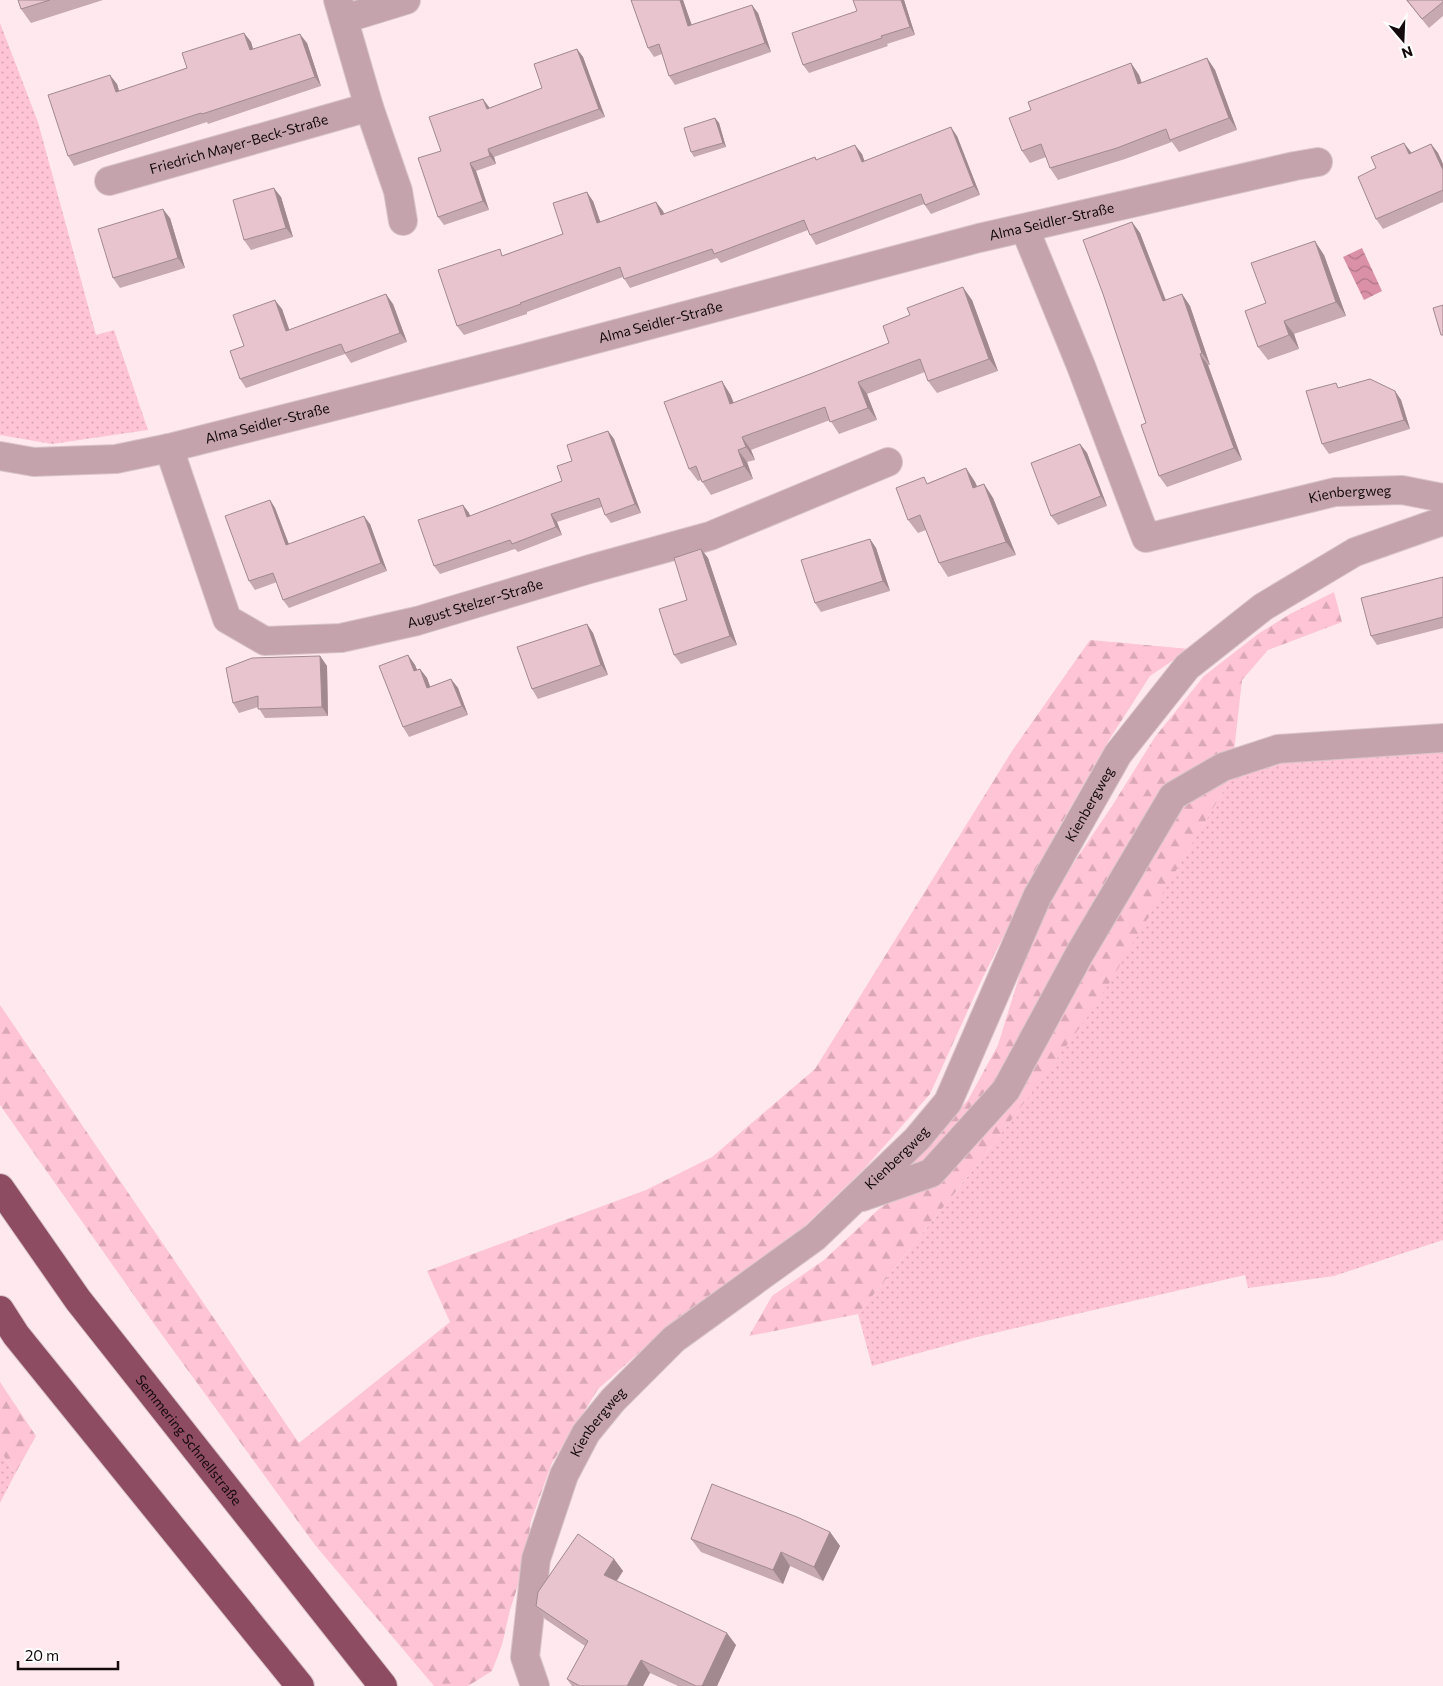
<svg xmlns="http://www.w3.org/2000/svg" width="1443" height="1686" viewBox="0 0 1443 1686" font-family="Commissioner,sans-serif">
<defs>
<pattern id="green-dots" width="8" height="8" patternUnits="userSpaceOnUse" patternTransform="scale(1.25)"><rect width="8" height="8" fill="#ffc4d5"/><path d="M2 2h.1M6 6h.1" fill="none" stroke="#daa7b6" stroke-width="1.8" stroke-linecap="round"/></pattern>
<pattern id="forest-firs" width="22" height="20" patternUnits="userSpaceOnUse" patternTransform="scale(1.25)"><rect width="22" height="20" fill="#ffc4d5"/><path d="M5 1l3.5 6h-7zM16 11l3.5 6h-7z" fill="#daa7b6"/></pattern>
<pattern id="water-waves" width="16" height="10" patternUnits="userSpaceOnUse" patternTransform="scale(1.25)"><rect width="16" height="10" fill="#da91a7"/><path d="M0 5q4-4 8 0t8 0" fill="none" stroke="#b07586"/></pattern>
</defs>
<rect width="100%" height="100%" fill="#ffe9ef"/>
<!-- green -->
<path fill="url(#green-dots)" d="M 0,23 L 38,122 L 96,335 L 114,330 L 148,430 L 52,444 L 0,435 Z
M 1443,749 L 1443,1240 L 1334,1276 L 1248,1288 L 1245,1275 L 977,1337 L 872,1366 L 858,1314 L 992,1146 L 1094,1007 L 1231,778 L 1279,759 Z
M 0,1450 L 15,1474 L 0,1503 Z"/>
<!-- forest -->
<path fill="url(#forest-firs)" d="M 1334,592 L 1342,622 L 1268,650 L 1242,680 L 1231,778 L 1095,1007 L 992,1146 L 858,1314 L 749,1336 L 772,1296 L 824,1260 L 880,1208 L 906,1192 L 910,1161 L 968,1100 L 998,1045 L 1023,964 L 1054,892 L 1112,806 L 1155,737 L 1204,676 L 1258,634 L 1290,614 Z
M 1090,640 L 1190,649 L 1150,676 L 1109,740 L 1057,831 L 983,977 L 930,1094 L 865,1168 L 785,1245 L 666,1329 L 598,1389 L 552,1463 L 531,1521 L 524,1567 L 510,1610 L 502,1645 L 492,1671 L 468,1686 L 434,1686 L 315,1545 L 152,1321 L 0,1105 L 0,1005 L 299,1443 L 450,1322 L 427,1271 L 646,1190 L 712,1157 L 815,1069 L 1012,751 Z
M 0,1382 L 36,1436 L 15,1474 L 0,1450 Z"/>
<!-- water -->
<path fill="url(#water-waves)" d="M 1362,248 L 1382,291 L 1364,300 L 1343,257 Z"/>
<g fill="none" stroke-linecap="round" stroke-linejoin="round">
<!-- minor casing -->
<g stroke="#d9c5cb" stroke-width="30">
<g id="minor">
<path d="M 338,0 L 369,107 L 398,191 L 403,221"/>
<path d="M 344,19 L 406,0"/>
<path id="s1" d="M 109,181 L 369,107"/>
<path id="s2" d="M 1025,229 L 1081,366 L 1146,538 L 1335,492 L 1402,490 L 1443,498"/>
<path id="s3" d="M 169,448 L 227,619 L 265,641 L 341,638 L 417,621 L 590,569 L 710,536 L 888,462"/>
<path id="s4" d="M 0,456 L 34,462 L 116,459 L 169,448 L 517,360 L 979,238 L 1295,166 L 1318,162"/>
<path d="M 862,1197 L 931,1173 L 1006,1090 L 1080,953 L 1173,796 L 1223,767 L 1278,749 L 1443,738"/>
<path id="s5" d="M 535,1686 L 525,1657 L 536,1559 L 564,1475 L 586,1433 L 613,1400 L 674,1339 L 815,1237 L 917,1139 L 948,1102 L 1037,897 L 1118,754 L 1187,667 L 1263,607 L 1355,552 L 1443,521"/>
</g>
</g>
<!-- highway casing -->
<g stroke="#d9c5cb" stroke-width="30">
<g id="highway">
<path id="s6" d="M 0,1188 L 78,1300 L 383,1686"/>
<path d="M 0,1310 L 16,1335 L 300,1686"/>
</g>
</g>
<!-- minor -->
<use href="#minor" stroke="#c5a3ad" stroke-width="28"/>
<!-- highway -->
<use href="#highway" stroke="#8e4c62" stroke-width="28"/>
</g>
<!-- wall -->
<path fill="#c7a9b1" d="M 18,0 L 103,0 L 31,23 L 21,9 Z
M 631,0 L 683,0 L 691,25 L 758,13 L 771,52 L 675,85 L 669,76 L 662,54 L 654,57 L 648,48 Z
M 904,0 L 915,35 L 887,44 L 888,46 L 809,73 L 803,65 Z
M 1406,0 L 1443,0 L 1443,16 L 1429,28 Z
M 244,33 L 251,42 L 253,49 L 307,43 L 321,86 L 208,124 L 207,122 L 74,166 L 68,156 L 117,84 L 119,91 L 187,68 Z
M 577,49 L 583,57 L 605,117 L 494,157 L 496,164 L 476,171 L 489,210 L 444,225 L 438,217 L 441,151 L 489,108 L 542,88 Z
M 1207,58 L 1215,70 L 1237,130 L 1179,152 L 1172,142 L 1125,159 L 1058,180 L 1050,168 L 1046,157 L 1030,163 L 1022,151 L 1031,110 L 1131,63 L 1139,75 L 1142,83 Z
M 715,118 L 719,123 L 726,147 L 694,157 L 691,152 Z
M 957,136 L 980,195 L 931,214 L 924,204 L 816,245 L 810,235 L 808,230 L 721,263 L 717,258 L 630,288 L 623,277 L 527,312 L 527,314 L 464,335 L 457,326 L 504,255 L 563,234 L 593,201 L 600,222 L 663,211 L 664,214 L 815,157 L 816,160 L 862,154 L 864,161 Z
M 1431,144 L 1438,153 L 1443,164 L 1443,202 L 1383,229 L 1376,219 L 1411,153 Z
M 281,197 L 293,237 L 251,250 L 244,240 Z
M 170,218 L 185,268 L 120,288 L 113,278 Z
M 1132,222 L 1140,233 L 1166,300 L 1182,294 L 1190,306 L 1210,365 L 1208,365 L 1242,460 L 1167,487 L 1159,476 Z
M 1324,255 L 1346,316 L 1294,334 L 1299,349 L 1268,360 L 1258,347 L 1266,303 Z
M 972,300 L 998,371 L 937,393 L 928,381 L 925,372 L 867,394 L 877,420 L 839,434 L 830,420 L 751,450 L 755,460 L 747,462 L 753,479 L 711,495 L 701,480 L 698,481 L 689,469 L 730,394 L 734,403 L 810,374 L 889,343 Z
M 393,304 L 407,342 L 351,363 L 345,354 L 246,388 L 240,379 L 244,346 L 282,309 L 289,330 Z
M 1340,388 L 1395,391 L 1401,400 L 1410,429 L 1329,454 L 1322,444 Z
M 608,431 L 614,439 L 641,513 L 611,523 L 605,515 L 602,507 L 557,522 L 562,535 L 518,552 L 515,549 L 440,574 L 434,566 L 463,505 L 469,513 L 470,516 L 562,481 L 572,461 Z
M 1080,444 L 1087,453 L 1107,506 L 1058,525 L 1051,516 Z
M 966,468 L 975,482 L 977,486 L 984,484 L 993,498 L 1016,555 L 948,577 L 939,563 L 926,530 L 918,533 L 908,520 L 928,483 Z
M 270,500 L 275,508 L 289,544 L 370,524 L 387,571 L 289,608 L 283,600 L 277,582 L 255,590 L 249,581 Z
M 870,539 L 876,548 L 890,591 L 821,612 L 815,603 Z
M 701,549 L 708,558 L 737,645 L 681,664 L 674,655 L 687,600 Z
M 1443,577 L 1443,628 L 1377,645 L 1371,636 Z
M 587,624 L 593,633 L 608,675 L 538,699 L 532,689 Z
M 408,655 L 415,665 L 417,670 L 420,669 L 427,678 L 430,687 L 451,679 L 458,688 L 468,715 L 409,737 L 403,727 Z
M 320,656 L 327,666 L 328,716 L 265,718 L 258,707 L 239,713 L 233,703 Z
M 830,1532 L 840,1546 L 823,1581 L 790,1566 L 783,1584 L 701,1552 L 691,1539 Z
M 614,1559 L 623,1571 L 617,1581 L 736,1645 L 717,1686 L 678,1686 L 650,1673 L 643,1686 L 572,1686 L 567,1679 L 585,1646 L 545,1619 L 536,1606 Z"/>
<!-- shaded-wall -->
<path fill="#a28990" d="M 680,0 L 683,0 L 695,34 L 688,26 Z
M 901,0 L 904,0 L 915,35 L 910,27 Z
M 752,5 L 758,13 L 771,52 L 765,43 Z
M 244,33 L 251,42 L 256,59 L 250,50 Z
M 300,34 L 307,43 L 321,86 L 315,77 Z
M 577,49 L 583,57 L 605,117 L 599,109 Z
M 1207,58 L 1215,70 L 1237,130 L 1229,118 Z
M 1131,63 L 1139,75 L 1146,96 L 1138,84 Z
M 110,75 L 117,84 L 122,101 L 116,92 Z
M 483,99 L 489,107 L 492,117 L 487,109 Z
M 715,118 L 719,123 L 726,147 L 723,143 Z
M 951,127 L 957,136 L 980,195 L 974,186 Z
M 1404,143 L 1411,152 L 1416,163 L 1409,154 Z
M 1431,144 L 1438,153 L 1443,164 L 1443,170 Z
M 855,145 L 862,154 L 868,171 L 862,162 Z
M 488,149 L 494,157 L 496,164 L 490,156 Z
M 470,163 L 476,171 L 489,210 L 483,201 Z
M 274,188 L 281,197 L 293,237 L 286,228 Z
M 587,192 L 593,201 L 604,232 L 597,223 Z
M 656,202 L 663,211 L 667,224 L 661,215 Z
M 163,209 L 170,218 L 185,268 L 178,258 Z
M 1132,222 L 1140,233 L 1170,312 L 1163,301 Z
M 1315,241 L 1324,255 L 1346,316 L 1336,302 Z
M 963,287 L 972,300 L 998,371 L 989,359 Z
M 386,294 L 393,304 L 407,342 L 400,333 Z
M 1182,294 L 1190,306 L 1210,365 L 1202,353 Z
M 275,300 L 282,309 L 293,340 L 286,331 Z
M 1284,321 L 1294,334 L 1299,349 L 1289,335 Z
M 1200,354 L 1208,365 L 1242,460 L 1234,448 Z
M 722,381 L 730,394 L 739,417 L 730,404 Z
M 858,382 L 867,394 L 877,420 L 868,408 Z
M 1395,391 L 1401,400 L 1410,429 L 1404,420 Z
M 608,431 L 614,439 L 641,513 L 635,504 Z
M 742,437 L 751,450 L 755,460 L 746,447 Z
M 1080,444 L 1087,453 L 1107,506 L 1101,496 Z
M 738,450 L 747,462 L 753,479 L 744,466 Z
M 966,468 L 975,482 L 983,501 L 973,488 Z
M 984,484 L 993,498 L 1016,555 L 1006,542 Z
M 270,500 L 275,508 L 292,553 L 286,545 Z
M 463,505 L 469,513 L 473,526 L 467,517 Z
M 551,514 L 557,522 L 562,535 L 556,527 Z
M 364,516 L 370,524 L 387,571 L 381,563 Z
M 870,539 L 876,548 L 890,591 L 883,581 Z
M 701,549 L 708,558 L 737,645 L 730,636 Z
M 587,624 L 593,633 L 608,675 L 601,665 Z
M 408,655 L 415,665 L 421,680 L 414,671 Z
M 320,656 L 327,666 L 328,716 L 322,707 Z
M 420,669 L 427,678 L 434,697 L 427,688 Z
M 451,679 L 458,688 L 468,715 L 462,706 Z
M 830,1532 L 840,1546 L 823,1581 L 814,1567 Z
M 781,1552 L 790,1566 L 783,1584 L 773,1570 Z
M 614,1559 L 623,1571 L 612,1587 L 604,1575 Z
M 727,1633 L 736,1645 L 717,1686 L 702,1686 Z
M 641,1660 L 650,1673 L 643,1686 L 627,1686 Z"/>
<!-- building -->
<path fill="#e7c4ce" stroke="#a28990" d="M 18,0 L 50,0 L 21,9 Z
M 631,0 L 680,0 L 688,26 L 752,5 L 765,43 L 669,76 L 659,44 L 648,48 Z
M 853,0 L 901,0 L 910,27 L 881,36 L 882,38 L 803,65 L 792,33 L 857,11 Z
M 1407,0 L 1443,0 L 1443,2 L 1422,19 Z
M 244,33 L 250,50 L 300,34 L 315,77 L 202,114 L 201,113 L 68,156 L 48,95 L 110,75 L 116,92 L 187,68 L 182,53 Z
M 577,49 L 599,109 L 488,149 L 490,156 L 470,163 L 483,201 L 438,217 L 418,158 L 441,151 L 429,117 L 483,99 L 487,109 L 542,88 L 534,64 Z
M 1207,58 L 1229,118 L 1170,140 L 1166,129 L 1117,148 L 1050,168 L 1041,144 L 1022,151 L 1009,118 L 1031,110 L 1028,102 L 1131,63 L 1138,84 Z
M 715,118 L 723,143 L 691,152 L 684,128 Z
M 951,127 L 974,186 L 925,205 L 921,194 L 810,235 L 804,220 L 714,254 L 712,249 L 624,279 L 620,267 L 520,303 L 521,304 L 457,326 L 438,270 L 500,249 L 502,256 L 563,234 L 553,203 L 587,192 L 597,223 L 656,202 L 661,215 L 815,157 L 816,160 L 855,145 L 862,162 Z
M 1404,143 L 1409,154 L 1431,144 L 1443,170 L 1443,190 L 1376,219 L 1358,177 L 1376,168 L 1371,157 Z
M 274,188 L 286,228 L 244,240 L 233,200 Z
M 163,209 L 178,258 L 113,278 L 98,229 Z
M 1132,222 L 1163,301 L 1182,294 L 1202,353 L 1200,354 L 1234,448 L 1159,476 L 1141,425 L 1146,423 L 1103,294 L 1083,240 Z
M 1315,241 L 1336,302 L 1284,321 L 1289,335 L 1258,347 L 1245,311 L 1266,303 L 1251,263 Z
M 963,287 L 989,359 L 928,381 L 920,359 L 858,382 L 868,408 L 830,422 L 825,407 L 742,437 L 746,447 L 738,450 L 744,466 L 702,482 L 696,466 L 689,469 L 664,402 L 722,381 L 730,404 L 810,374 L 889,343 L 883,326 L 910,315 L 907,308 Z
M 386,294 L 400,333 L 345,353 L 341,344 L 240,379 L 230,351 L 244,346 L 233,315 L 275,300 L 286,331 Z
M 1443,305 L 1443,335 L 1441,335 L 1433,308 Z
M 1370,379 L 1395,391 L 1404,420 L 1322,444 L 1306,391 L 1336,383 L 1338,388 Z
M 608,431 L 635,504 L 605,515 L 599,498 L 551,514 L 556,527 L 512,544 L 510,540 L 434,566 L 418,520 L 463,505 L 467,517 L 562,481 L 557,466 L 572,461 L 567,445 Z
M 1080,444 L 1101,496 L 1051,516 L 1031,463 Z
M 966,468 L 973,488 L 984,484 L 1006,542 L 939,563 L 920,515 L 908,520 L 896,488 L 924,477 L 927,484 Z
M 270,500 L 286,545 L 364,516 L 381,563 L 283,600 L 273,573 L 249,581 L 225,516 Z
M 870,539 L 883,581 L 815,603 L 801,560 Z
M 701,549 L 730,636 L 674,655 L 659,609 L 687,600 L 674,558 Z
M 1443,577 L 1443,617 L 1371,636 L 1361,598 Z
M 587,624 L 601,665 L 532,689 L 517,647 Z
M 408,655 L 414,671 L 420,669 L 427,688 L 451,679 L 462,706 L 403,727 L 379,666 Z
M 320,656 L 322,707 L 258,709 L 258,696 L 233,703 L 226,668 L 252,658 Z
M 712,1484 L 797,1517 L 830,1532 L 814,1567 L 781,1552 L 773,1570 L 691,1539 Z
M 578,1534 L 614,1559 L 604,1575 L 727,1633 L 702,1686 L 696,1686 L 641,1660 L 627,1686 L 580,1686 L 567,1679 L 588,1641 L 536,1606 L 538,1592 Z"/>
<g text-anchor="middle" stroke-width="4" stroke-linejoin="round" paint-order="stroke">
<!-- street labels -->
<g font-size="14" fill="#14090c" stroke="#fff">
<text dy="5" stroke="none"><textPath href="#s1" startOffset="135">Friedrich Mayer-Beck-Straße</textPath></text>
<text dy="5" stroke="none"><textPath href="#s4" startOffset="1082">Alma Seidler-Straße</textPath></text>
<text dy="5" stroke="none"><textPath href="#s4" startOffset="678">Alma Seidler-Straße</textPath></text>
<text dy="5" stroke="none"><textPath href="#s4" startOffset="272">Alma Seidler-Straße</textPath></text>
<text dy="5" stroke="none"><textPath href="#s2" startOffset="541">Kienbergweg</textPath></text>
<text dy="5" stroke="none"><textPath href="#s3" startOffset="439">August Stelzer-Straße</textPath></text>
<text dy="5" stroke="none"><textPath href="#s5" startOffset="1088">Kienbergweg</textPath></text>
<text dy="5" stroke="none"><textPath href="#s5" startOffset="682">Kienbergweg</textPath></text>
<text dy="5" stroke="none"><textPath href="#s5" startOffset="281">Kienbergweg</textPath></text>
<text dy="5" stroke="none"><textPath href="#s6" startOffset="315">Semmering Schnellstraße</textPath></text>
</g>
</g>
<!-- north arrow -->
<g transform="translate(1403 40) rotate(161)" stroke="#ffffff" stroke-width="4" paint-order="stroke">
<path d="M0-4L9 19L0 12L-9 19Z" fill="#14090c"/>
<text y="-8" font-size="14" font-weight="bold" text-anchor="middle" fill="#14090c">N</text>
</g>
<!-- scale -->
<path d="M18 1661v8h100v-8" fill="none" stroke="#14090c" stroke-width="2.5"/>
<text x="25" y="1661" font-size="15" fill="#14090c" stroke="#ffffff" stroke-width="4" paint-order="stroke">20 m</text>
</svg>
